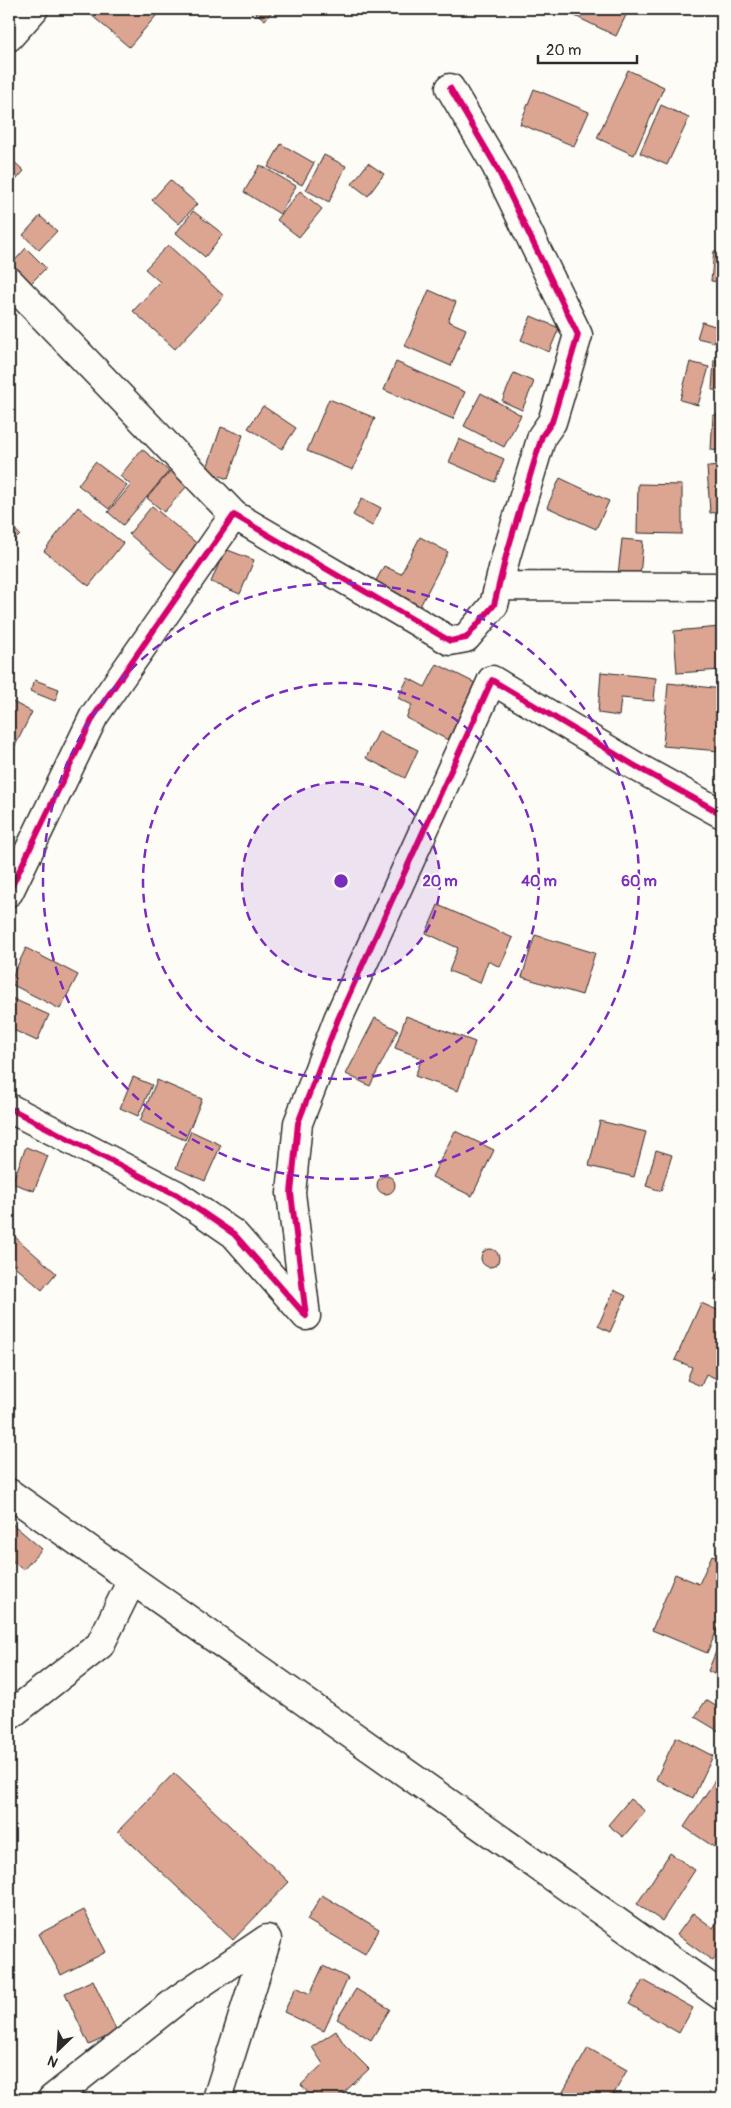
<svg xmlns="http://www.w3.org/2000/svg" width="731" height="2108" viewBox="0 0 731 2108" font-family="Pangolin,sans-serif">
<rect width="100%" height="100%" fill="#fdfcf7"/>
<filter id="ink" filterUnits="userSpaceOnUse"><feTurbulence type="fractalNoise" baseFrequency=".02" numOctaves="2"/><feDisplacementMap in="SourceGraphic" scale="10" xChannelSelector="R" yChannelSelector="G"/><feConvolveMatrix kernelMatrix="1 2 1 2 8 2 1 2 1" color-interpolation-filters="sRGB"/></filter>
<g filter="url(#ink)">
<!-- building -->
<path fill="#dca592" stroke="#2b2b2b" d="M 84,9 L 162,9 L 129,47 Z
M 251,9 L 274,9 L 265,20 Z
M 577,9 L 629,9 L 616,36 L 573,15 Z
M 628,70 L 664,87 L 634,155 L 597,138 Z
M 534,89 L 589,112 L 574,146 L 520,124 Z
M 661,105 L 689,118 L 667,165 L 640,153 Z
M 281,144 L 314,163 L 302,185 L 268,167 Z
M 324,155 L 346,166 L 329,202 L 306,190 Z
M 9,157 L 24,171 L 9,188 Z
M 368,163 L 384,174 L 368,196 L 352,184 Z
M 260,165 L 296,186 L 280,214 L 244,192 Z
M 170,180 L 197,204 L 179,224 L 152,200 Z
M 300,191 L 322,209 L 299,237 L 277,220 Z
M 193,211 L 223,234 L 205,257 L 176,233 Z
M 40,216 L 57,231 L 39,250 L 23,235 Z
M 168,245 L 224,296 L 175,349 L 133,311 L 160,282 L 145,269 Z
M 26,248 L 46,268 L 28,286 L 9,267 Z
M 714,251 L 722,252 L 722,282 L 711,281 Z
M 429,290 L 456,302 L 448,321 L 466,329 L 451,366 L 405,346 Z
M 531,316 L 559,328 L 549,352 L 521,340 Z
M 702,322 L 718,327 L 714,342 L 697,338 Z
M 714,360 L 722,361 L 722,390 L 712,390 Z
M 396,362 L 465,392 L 453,419 L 384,390 Z
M 690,362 L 709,367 L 698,405 L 680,400 Z
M 514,373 L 534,382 L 522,410 L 502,401 Z
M 481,393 L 521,415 L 504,447 L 464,426 Z
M 329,399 L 375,418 L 353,470 L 307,451 Z
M 263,406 L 296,428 L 282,449 L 248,428 Z
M 713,415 L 722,415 L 722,451 L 711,450 Z
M 221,427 L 243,435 L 228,479 L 206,471 Z
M 459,439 L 504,459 L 495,482 L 449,462 Z
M 142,449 L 169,471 L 123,525 L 108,512 L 131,485 L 120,476 Z
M 95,462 L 127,486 L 109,509 L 78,485 Z
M 722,466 L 722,512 L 710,513 L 707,467 Z
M 171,470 L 188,485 L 164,512 L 147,498 Z
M 560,478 L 609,501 L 596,529 L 547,507 Z
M 638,484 L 682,485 L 682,534 L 637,533 Z
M 362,498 L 381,508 L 372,526 L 353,515 Z
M 152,506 L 200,546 L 176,574 L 129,534 Z
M 78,507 L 123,543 L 89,586 L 44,551 Z
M 9,523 L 20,535 L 9,546 Z
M 420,537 L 448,552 L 418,610 L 373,586 L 384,566 L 401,574 Z
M 622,539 L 643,541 L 640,577 L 618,575 Z
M 225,549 L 254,560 L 240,594 L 211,582 Z
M 720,627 L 722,670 L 677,673 L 674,631 Z
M 437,664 L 477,684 L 448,740 L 406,718 L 412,705 L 398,698 L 408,678 L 425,687 Z
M 601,672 L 656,678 L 654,701 L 621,698 L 619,716 L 598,713 Z
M 35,680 L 59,689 L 55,701 L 30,691 Z
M 668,683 L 722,689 L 719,751 L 663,746 Z
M 9,700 L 32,712 L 9,758 Z
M 379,731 L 418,750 L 405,778 L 366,758 Z
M 438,905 L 513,938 L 500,967 L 488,961 L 480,983 L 449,971 L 458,948 L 426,933 Z
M 535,935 L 595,953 L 582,995 L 522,977 Z
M 26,948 L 78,975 L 60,1009 L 9,983 Z
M 9,997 L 49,1015 L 37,1041 L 9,1028 Z
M 406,1016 L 475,1042 L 458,1091 L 415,1076 L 422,1058 L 395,1048 Z
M 375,1018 L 398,1030 L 370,1086 L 346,1074 Z
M 133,1077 L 152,1085 L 138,1116 L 120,1108 Z
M 157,1080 L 202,1099 L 185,1140 L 140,1121 Z
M 600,1121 L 646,1132 L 634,1177 L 589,1166 Z
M 191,1131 L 221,1145 L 205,1181 L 176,1168 Z
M 455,1131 L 494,1150 L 472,1196 L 432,1177 Z
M 26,1147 L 48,1156 L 34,1191 L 12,1183 Z
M 656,1150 L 672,1155 L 661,1191 L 646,1186 Z
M377 1185a9 9 0 1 1 18 0a9 9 0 1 1-18 0Z
M 15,1237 L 56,1273 L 42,1290 L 9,1261 L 9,1244 Z
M481 1258a9 9 0 1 1 18 0a9 9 0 1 1-18 0Z
M 722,1266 L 722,1283 L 714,1279 Z
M 614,1290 L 626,1296 L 610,1332 L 598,1326 Z
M 701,1303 L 722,1312 L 722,1381 L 706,1374 L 701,1386 L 687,1380 L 692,1367 L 675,1360 Z
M 9,1521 L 42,1549 L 23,1570 L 9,1558 Z
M 712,1555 L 722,1560 L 722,1618 L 707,1653 L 652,1630 L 675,1574 L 699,1584 Z
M 722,1637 L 722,1678 L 708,1671 Z
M 706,1700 L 722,1710 L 722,1729 L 720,1732 L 695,1717 Z
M 676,1737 L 713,1756 L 693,1798 L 656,1779 Z
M 174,1773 L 289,1882 L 233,1940 L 118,1831 Z
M 716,1779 L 722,1784 L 722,1834 L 714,1847 L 684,1827 Z
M 630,1799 L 645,1811 L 623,1837 L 608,1825 Z
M 670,1853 L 695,1870 L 662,1921 L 637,1904 Z
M 322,1895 L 379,1929 L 365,1954 L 307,1920 Z
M 84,1910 L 106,1952 L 61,1975 L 39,1934 Z
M 693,1913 L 713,1928 L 722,1914 L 722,1948 L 713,1961 L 677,1935 Z
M 9,1921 L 15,1936 L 9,1939 Z
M 323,1966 L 348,1978 L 324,2031 L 284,2012 L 296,1987 L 310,1994 Z
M 93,1980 L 117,2032 L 89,2045 L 65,1993 Z
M 643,1980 L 693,2008 L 679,2033 L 629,2004 Z
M 356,1989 L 390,2009 L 371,2040 L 337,2019 Z
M 336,2031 L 344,2044 L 369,2069 L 337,2099 L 314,2099 L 301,2085 L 323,2064 L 312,2047 Z
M 588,2048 L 627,2070 L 611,2099 L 563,2099 L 560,2097 Z"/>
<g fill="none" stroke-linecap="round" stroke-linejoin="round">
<!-- minor casing -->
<g stroke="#2b2b2b" stroke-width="31">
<path id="minor" d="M 9,37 L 34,9
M 9,281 L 234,515
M 499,586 L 722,587
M 9,892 L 94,716 L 234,515 L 450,641 L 466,638 L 494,605 L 506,556 L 542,436 L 552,422 L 578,335 L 496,166 L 450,88
M 9,1108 L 177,1195 L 234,1234 L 306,1316 L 291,1193 L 298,1123 L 338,1019 L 492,680 L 637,767 L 722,814
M 9,1493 L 722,1996
M 9,1716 L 100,1645 L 132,1580
M 52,2099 L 181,1997 L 267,1939 L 217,2099"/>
</g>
<!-- minor -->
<use href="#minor" stroke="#fdfcf7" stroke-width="28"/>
<!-- cycleway casing -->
<g stroke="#fdfcf7" stroke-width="9">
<path id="cycleway" d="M 9,892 L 94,716 L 234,515 L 450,641 L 466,638 L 494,605 L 506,556 L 542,436 L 552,422 L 578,335 L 496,166 L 450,88
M 9,1108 L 177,1195 L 234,1234 L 306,1316 L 291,1193 L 298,1123 L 338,1019 L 492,680 L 637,767 L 722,814"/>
</g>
<!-- cycleway -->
<use href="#cycleway" stroke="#d6006c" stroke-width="6"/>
</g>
</g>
<!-- distance rings -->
<circle cx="341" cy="881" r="99" fill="#7b2cbf" fill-opacity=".12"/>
<g fill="none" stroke="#7b2cbf" stroke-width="2.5" stroke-dasharray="9 6">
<circle cx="341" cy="881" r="99"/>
<circle cx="341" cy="881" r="198"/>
<circle cx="341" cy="881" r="298"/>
</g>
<circle cx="341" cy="881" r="8" fill="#7b2cbf" stroke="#fdfcf7" stroke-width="2.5"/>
<g font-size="15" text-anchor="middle" font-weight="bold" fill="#7b2cbf" stroke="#fdfcf7" stroke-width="4" stroke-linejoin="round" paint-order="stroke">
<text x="440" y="886">20 m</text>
<text x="539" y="886">40 m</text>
<text x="639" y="886">60 m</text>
</g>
<!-- margin -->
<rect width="731" height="2108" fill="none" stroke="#fdfcf7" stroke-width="30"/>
<rect x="15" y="15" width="701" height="2078" fill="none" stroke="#2b2b2b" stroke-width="2" filter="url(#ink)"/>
<!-- north arrow -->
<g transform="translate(58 2050) rotate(205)" stroke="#fdfcf7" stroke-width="4" paint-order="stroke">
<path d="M0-4L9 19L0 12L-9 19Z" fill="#2b2b2b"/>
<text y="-8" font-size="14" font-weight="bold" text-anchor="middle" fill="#2b2b2b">N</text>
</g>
<!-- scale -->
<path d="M538 55v8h99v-8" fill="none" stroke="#2b2b2b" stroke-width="2.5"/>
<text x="546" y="55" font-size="15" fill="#2b2b2b" stroke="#fdfcf7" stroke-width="4" paint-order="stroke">20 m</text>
</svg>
